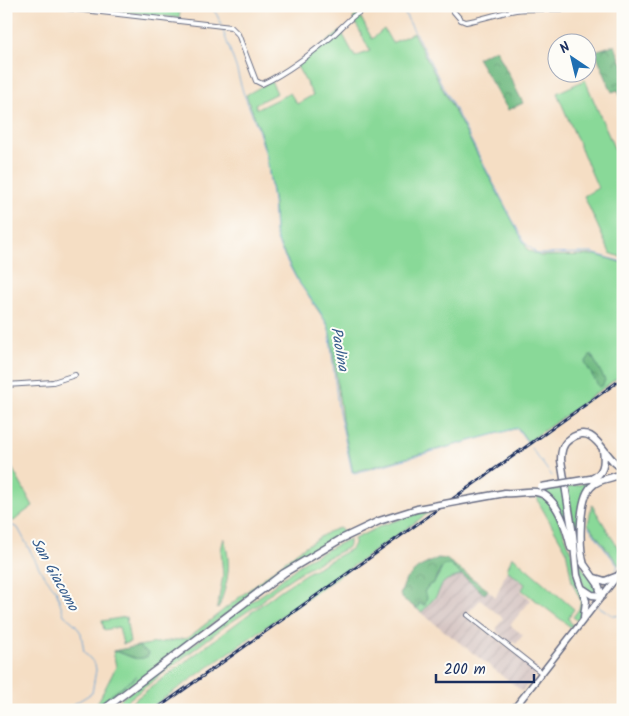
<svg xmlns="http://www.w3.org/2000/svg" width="629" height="716" viewBox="0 0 629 716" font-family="Kalam,sans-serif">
<defs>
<pattern id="industrial-furrows" width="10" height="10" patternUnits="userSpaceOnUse" patternTransform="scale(1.25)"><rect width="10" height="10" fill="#d1bfbd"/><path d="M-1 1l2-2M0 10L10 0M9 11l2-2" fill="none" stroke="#b3a4a5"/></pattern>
<pattern id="forest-crowns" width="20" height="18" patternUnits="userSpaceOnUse" patternTransform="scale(1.25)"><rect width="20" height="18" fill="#6eb980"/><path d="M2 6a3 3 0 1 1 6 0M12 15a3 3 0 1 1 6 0" fill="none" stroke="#5a976c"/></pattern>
</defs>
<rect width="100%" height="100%" fill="#fdfcf7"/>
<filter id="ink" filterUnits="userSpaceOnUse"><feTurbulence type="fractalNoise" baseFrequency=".02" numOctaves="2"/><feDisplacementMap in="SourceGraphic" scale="10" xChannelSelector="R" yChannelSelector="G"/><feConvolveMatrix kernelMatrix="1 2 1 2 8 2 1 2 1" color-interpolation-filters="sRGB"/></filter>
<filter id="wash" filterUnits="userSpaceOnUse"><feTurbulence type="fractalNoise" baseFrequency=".0096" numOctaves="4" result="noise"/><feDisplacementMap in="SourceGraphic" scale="20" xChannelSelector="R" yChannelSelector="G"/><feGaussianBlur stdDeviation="1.12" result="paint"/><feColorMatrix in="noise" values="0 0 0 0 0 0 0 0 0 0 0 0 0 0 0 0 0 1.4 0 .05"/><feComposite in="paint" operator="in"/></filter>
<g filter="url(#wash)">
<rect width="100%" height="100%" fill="#f5dec4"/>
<!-- industrial -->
<path fill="url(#industrial-furrows)" d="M 446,559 L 496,597 L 507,570 L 524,584 L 521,591 L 531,600 L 510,625 L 523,635 L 516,644 L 513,642 L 511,643 L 497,632 L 497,627 L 503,618 L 480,600 L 465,616 L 536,668 L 537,673 L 522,691 L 403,599 Z"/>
<!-- green -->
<path fill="#89d998" stroke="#52847b" d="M 123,6 L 181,6 L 179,18 L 122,11 Z
M 359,14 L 372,39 L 384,29 L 392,43 L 413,33 L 528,250 L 540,256 L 597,255 L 623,263 L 623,374 L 528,442 L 518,428 L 353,472 L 342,419 L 332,344 L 328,325 L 298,281 L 278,242 L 275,233 L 274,204 L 266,154 L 259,128 L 246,95 L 271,81 L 277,93 L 255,104 L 257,109 L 290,93 L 297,104 L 313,95 L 297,66 L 341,31 L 355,57 L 370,51 L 353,18 Z
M 585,80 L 623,169 L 623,258 L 610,253 L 584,196 L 598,188 L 557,93 Z
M 6,457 L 33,506 L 22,514 L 14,521 L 6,520 Z
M 592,482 L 583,500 L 577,541 L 567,487 Z
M 564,488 L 572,543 L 558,508 L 545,493 L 546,491 Z
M 537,496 L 549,501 L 557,515 L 571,551 L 576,580 L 585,598 L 583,610 L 577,621 L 573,617 L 579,609 L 581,601 L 572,582 L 566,550 L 539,503 Z
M 592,505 L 623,556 L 623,562 L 619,565 L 588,524 Z
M 421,512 L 430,512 L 147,710 L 121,710 L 281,590 L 305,574 L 351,549 L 354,544 L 354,539 L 383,525 Z
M 339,528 L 345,532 L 301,558 L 250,593 L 242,602 L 98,710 L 91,710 L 137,676 L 96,706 L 116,667 L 113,651 C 127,653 134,663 148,656 L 148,653 L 138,646 L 188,638 L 298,551 L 328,532 Z
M 224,538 C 232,565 228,581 219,607 L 217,609 L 223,576 L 221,550 Z
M 349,539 L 349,545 L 347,548 L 305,569 L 275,589 L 259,604 L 225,626 L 115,710 L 106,710 L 246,605 L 263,594 L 306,560 Z
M 512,556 L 574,609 L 568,618 L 572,625 L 572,628 L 522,590 L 525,584 L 507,570 Z
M 578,561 L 586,573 L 597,584 L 599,594 C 581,592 580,576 578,561 Z
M 444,565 L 450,565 L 462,575 L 447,580 L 442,584 L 437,595 L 422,612 L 416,608 L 418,606 L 418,603 L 424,605 L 424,592 L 429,585 L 434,583 Z
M 126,617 L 130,642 L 123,644 L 119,627 L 104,630 L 102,621 Z"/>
<!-- forest -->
<path fill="url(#forest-crowns)" stroke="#44746f" d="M 614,45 L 623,65 L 623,103 L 618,90 L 612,92 L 595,51 Z
M 496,49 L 523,103 L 508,110 L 477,58 Z
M 591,354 L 605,380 L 603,385 L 599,387 L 585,363 Z
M 438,558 L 446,559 L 488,590 L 485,594 L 483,593 L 450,565 L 444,565 L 437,575 L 434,583 L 429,585 L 424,592 L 427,597 L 425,605 L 418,603 L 419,606 L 416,608 L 403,599 L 400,595 L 406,579 L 418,568 Z
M 138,646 L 148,653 L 148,656 C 133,663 128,653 113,651 Z"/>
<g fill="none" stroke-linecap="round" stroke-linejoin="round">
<!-- stream -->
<path stroke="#61a1d4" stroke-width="1" d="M 211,6 L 217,15 L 221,24
M 401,6 L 524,242 L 537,254 L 592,253 L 623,262
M 222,28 L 236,67 L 243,92 L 257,126 L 267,158 L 273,202 L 275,233 L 280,248 L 297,280 L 319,310 L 329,328 L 338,407 L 352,472 L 355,473 L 517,428 L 528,443
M 531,448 L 552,476
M 6,523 L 18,528 L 42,573 L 56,590 L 64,615 L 75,624 L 81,633 L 84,652 L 95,664 L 96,670 L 92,693 L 64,710
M 589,527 L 618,566 L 616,570
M 598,606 L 614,616 L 623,615"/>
</g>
</g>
<g filter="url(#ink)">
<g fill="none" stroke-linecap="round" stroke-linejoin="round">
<!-- street casing -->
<g stroke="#676c82" stroke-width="6">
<path id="street" d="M 49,6 L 231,27 L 238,34 L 256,81 L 262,84 C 286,73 309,55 330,38 C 345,25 352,13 372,6
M 449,6 L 461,20 L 466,22 C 483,19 500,13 516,10 C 543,7 565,12 591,6
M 6,385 L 53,382 L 75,375
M 468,615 L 542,673"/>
</g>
<!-- secondary casing -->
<g stroke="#676c82" stroke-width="8">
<path id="secondary" d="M 513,710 L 623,569"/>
</g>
<!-- highway casing -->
<g stroke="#676c82" stroke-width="9">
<path id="highway" d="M 591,479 C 604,474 605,463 603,450
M 505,493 C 515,494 525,491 536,492 C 557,495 567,530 571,548
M 583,563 L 598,584 L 602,596 L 592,595 L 583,589
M 584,565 C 579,548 578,496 593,485 C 599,479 610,479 618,475
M 595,578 L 605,581 L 618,576
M 584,617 L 586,601 L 577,575 L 573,535 L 561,460 C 561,452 562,444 570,439 C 596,420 604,461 623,468
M 103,710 L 284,573 L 341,539"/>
</g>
<!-- street -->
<use href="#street" stroke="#fff" stroke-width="4"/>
<!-- secondary -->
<use href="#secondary" stroke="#fff" stroke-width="5"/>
<!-- highway -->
<use href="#highway" stroke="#fff" stroke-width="6"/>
<!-- rail casing -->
<g stroke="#1b2f5e" stroke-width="3">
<path id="rail" d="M 155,710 L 623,378"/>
</g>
<!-- rail -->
<use href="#rail" stroke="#fdfcf7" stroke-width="1" stroke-dasharray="4" stroke-linecap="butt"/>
<!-- highway-bridge casing -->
<g stroke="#676c82" stroke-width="9" stroke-linecap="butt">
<path id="highway-bridge" d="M 541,487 L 590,479
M 341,539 L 379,521 L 417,509 L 505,493"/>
</g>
<!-- highway-bridge -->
<use href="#highway-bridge" stroke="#fff" stroke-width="6"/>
</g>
</g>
<g text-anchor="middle" stroke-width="4" stroke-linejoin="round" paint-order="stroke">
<!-- water labels -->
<g font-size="15" font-style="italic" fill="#375d8d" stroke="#fdfcf7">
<text transform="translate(340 349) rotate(80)" y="5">Paolina</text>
<text transform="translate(55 574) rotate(61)" y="5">San Giacomo</text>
</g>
</g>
<!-- margin -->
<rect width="629" height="716" fill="none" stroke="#fdfcf7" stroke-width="25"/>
<!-- north arrow -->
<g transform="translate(572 58) rotate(325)"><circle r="24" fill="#fdfcf7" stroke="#a3aaba"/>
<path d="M0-4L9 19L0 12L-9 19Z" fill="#1f6fb2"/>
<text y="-8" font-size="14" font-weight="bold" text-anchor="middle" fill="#1b2f5e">N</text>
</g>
<!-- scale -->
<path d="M436 674v8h98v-8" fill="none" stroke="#1b2f5e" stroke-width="2.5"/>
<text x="444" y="674" font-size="15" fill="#1b2f5e" stroke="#fdfcf7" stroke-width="4" paint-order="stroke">200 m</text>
</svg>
